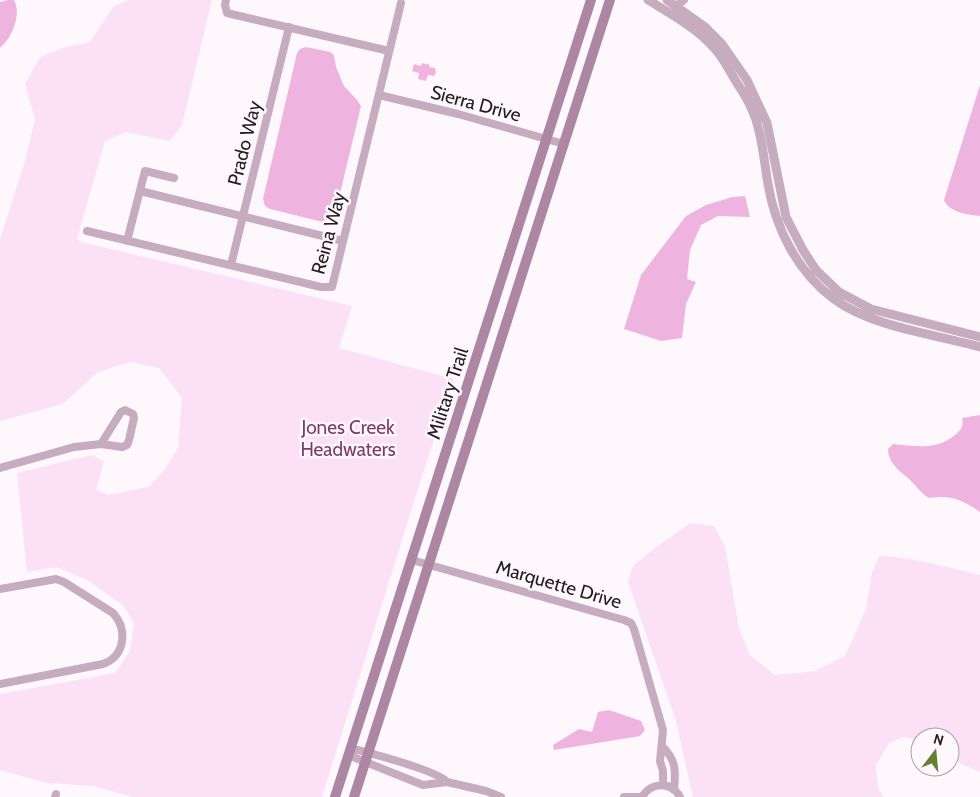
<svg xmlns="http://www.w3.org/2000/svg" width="980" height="797" viewBox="0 0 980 797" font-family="Cabin,sans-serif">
<rect width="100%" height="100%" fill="#fef8fc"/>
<!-- green -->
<path fill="#fce0f5" d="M 128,0 L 212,0 L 182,125 L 170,141 L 126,132 L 105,141 L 77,239 L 81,242 L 352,306 L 339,348 L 454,379 L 421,479 L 322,797 L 133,797 L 93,786 L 47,783 L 0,770 L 0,694 L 115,673 L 130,651 L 134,623 L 123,605 L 87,580 L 56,567 L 27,572 L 17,473 L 92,455 L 104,461 L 96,490 L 109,495 L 148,487 L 162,473 L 178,448 L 182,398 L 159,368 L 130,362 L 98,372 L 63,404 L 0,421 L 0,239 L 25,161 L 35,119 L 25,84 L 40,57 L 62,48 L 90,42 L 113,7 Z
M 690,523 L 714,526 L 725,546 L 739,628 L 750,655 L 775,675 L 815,671 L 845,656 L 866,609 L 872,573 L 879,556 C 913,557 947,567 980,575 L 980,772 L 961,764 L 950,757 L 950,737 L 920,737 L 920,741 L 904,737 L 889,743 L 876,765 L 878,788 L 884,797 L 693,797 L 676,721 L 628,582 L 633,566 L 655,548 Z"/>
<!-- water -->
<path fill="#efb3e0" d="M 8,0 L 14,0 C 22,14 12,38 0,48 L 0,2 Z
M 306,47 L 330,52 L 334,55 L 336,67 L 344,86 L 357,100 L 361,106 L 337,206 L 333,218 L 327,223 L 270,209 L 265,206 L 263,199 L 297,53 L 300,49 Z
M 422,63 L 430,65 L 429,67 L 435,68 L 436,72 L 434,76 L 428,75 L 426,81 L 418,79 L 419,73 L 412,71 L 414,64 L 421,66 Z
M 980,85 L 980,216 C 969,215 948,212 944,200 Z
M 745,196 L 750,217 L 718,216 L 701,225 L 690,250 L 687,279 L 696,282 L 686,304 L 682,338 L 661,341 L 624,329 L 641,275 L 686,216 L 706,205 L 732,197 Z
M 980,415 L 980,512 C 961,499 951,495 929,498 C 920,493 916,485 908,478 C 899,471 888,462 888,449 L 893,444 C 915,446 936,451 955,435 C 961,430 964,426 962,418 Z
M 609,710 L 641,721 L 645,730 L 640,736 L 554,750 L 553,745 L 579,729 L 592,732 L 598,712 Z"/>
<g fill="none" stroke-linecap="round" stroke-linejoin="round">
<!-- minor -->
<path stroke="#c7acc0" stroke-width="8" d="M 226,0 L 225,5 L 227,13 L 389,51
M 676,6 L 684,0
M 379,95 L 458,114 L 564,144
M 140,191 L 343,241
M 87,231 L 321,287 L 332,287 L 401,3
M 127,241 L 145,171 L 174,178
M 231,265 L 289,27
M 0,468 L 74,447 L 101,444 L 122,447 L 127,445 L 129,440 L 134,418 L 133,414 L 125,410 L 121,412 L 101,444
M 412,560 L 624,620 L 631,623 L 634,629 L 663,730 L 660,761 L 663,771 L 663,785
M 0,589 L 56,579 L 64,582 L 113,613 C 128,630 125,656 103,664 L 0,684
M 662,746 C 676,760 676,770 674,790
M 350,748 C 369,753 437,770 447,782
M 348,755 L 423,785 L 447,782 L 486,791 L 501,797
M 55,797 L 56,794
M 624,797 L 638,797
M 642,797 C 651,782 671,781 680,797"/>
<!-- tertiary -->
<path stroke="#c7acc0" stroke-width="9" d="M 648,0 C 671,14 697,28 715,49 C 724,59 730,72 737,83 C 745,95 752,107 756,120 C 763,141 764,162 768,184 C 775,227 797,272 834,299 C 872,327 934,334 980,347
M 667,0 L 705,27 L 722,44 L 747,80 L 767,123 L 786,217 L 803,250 L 816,270 L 839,292 L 871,309 L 980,337"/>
<!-- secondary -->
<path stroke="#ad86a3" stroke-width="10" d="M 335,797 L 591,0
M 354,797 L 610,0"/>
</g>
<g text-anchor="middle" stroke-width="5" stroke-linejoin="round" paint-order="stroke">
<!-- street labels -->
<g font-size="19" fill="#211e20" stroke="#fef8fc">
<text transform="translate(476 103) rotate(15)" y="7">Sierra Drive</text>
<text transform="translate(244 143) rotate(-76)" y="7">Prado Way</text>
<text transform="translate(328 233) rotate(-75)" y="7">Reina Way</text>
<text transform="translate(447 393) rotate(-72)" y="7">Military Trail</text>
<text transform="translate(559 584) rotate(16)" y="7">Marquette Drive</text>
</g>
<!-- park labels -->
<g font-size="19" fill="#7e3970" stroke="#fef8fc">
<text x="348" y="434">Jones Creek<tspan x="348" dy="22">Headwaters</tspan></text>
</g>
</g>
<!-- north arrow -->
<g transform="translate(935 752) rotate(16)"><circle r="24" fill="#fef8fc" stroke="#a6a1a4"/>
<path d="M0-4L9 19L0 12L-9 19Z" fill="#668033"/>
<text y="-8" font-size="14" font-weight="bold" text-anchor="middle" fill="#211e20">N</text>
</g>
</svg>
